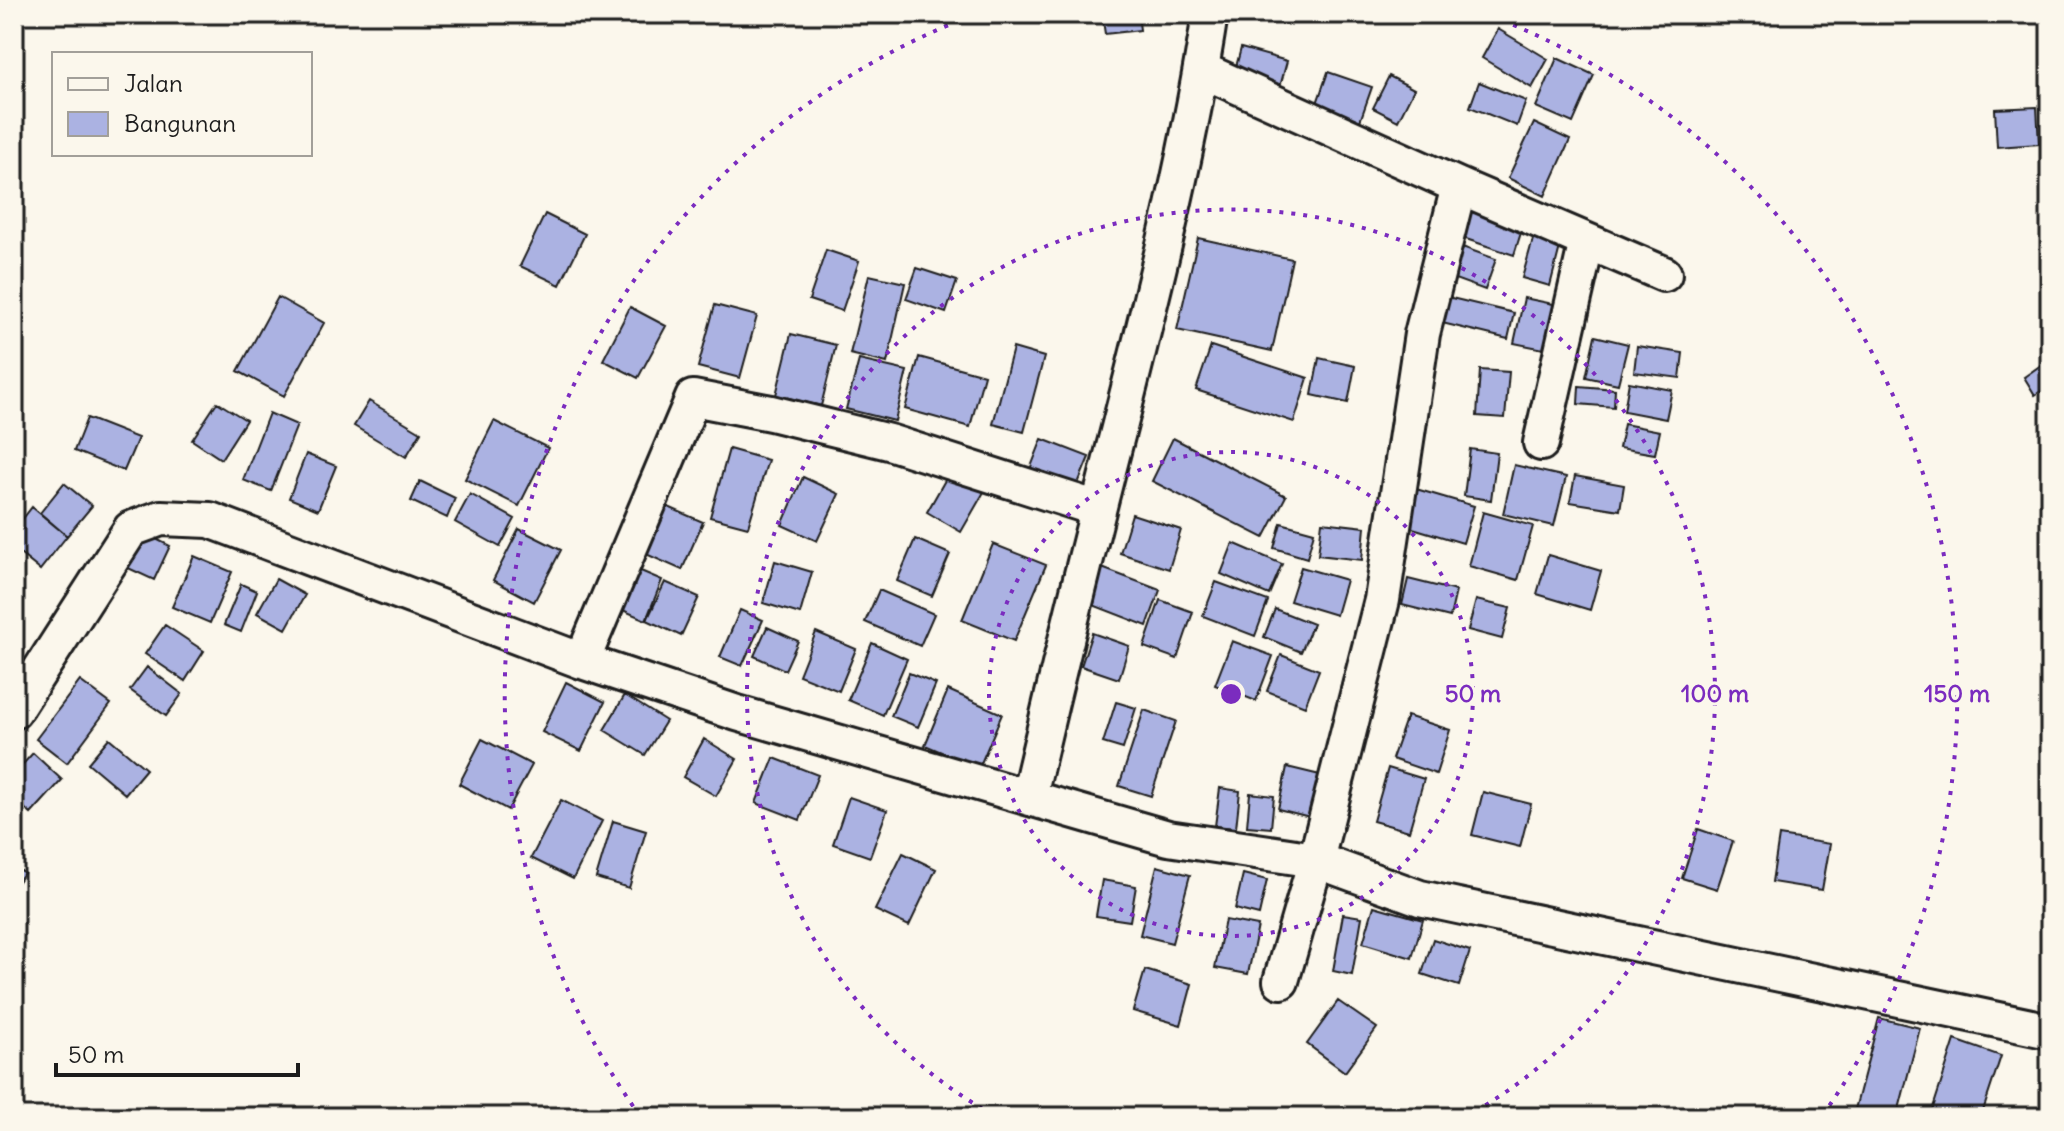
<svg xmlns="http://www.w3.org/2000/svg" width="2064" height="1131" viewBox="0 0 2064 1131" font-family="Delius,sans-serif">
<rect width="100%" height="100%" fill="#fbf7ec"/>
<filter id="ink" filterUnits="userSpaceOnUse"><feTurbulence type="fractalNoise" baseFrequency=".0125" numOctaves="2"/><feDisplacementMap in="SourceGraphic" scale="16" xChannelSelector="R" yChannelSelector="G"/><feConvolveMatrix kernelMatrix="1 2 1 2 8 2 1 2 1" color-interpolation-filters="sRGB"/></filter>
<g filter="url(#ink)">
<!-- building -->
<path fill="#abb2e2" stroke="#1c1c1c" stroke-width="2" d="M 1102,14 L 1138,14 L 1140,30 L 1105,34 Z
M 1498,29 L 1548,59 L 1532,88 L 1482,58 Z
M 1241,48 L 1287,61 L 1278,94 L 1232,82 Z
M 1557,58 L 1594,75 L 1573,123 L 1536,107 Z
M 1328,72 L 1372,87 L 1359,124 L 1315,109 Z
M 1389,76 L 1414,89 L 1398,121 L 1373,108 Z
M 1479,82 L 1526,101 L 1517,126 L 1470,107 Z
M 2037,107 L 2039,144 L 1997,147 L 1995,109 Z
M 1534,123 L 1570,140 L 1545,196 L 1508,178 Z
M 1464,203 L 1524,223 L 1514,255 L 1454,235 Z
M 545,214 L 585,234 L 560,285 L 520,266 Z
M 1535,232 L 1562,239 L 1550,286 L 1522,278 Z
M 1198,238 L 1292,259 L 1272,351 L 1177,330 Z
M 1451,243 L 1496,259 L 1485,290 L 1441,274 Z
M 826,250 L 859,261 L 842,311 L 809,300 Z
M 917,268 L 957,281 L 946,313 L 906,299 Z
M 869,275 L 905,283 L 887,363 L 850,354 Z
M 1443,296 L 1514,313 L 1508,339 L 1438,322 Z
M 278,297 L 324,323 L 284,396 L 238,371 Z
M 1524,298 L 1563,306 L 1554,351 L 1514,343 Z
M 715,305 L 757,316 L 740,378 L 698,367 Z
M 630,307 L 666,326 L 638,378 L 603,360 Z
M 791,334 L 836,345 L 821,406 L 776,395 Z
M 1595,336 L 1628,344 L 1618,384 L 1586,377 Z
M 1211,346 L 1308,378 L 1294,422 L 1196,390 Z
M 1637,346 L 1683,353 L 1680,378 L 1634,372 Z
M 1013,348 L 1044,357 L 1024,432 L 993,424 Z
M 919,357 L 984,375 L 970,427 L 905,409 Z
M 1319,358 L 1355,366 L 1348,403 L 1312,395 Z
M 859,360 L 907,371 L 895,421 L 846,409 Z
M 2044,363 L 2050,372 L 2050,385 L 2035,395 L 2024,377 Z
M 1480,370 L 1509,372 L 1505,418 L 1477,416 Z
M 1629,382 L 1672,390 L 1666,419 L 1624,411 Z
M 1579,386 L 1615,389 L 1614,407 L 1578,404 Z
M 369,401 L 421,432 L 406,457 L 354,426 Z
M 217,402 L 246,420 L 221,459 L 192,440 Z
M 269,413 L 297,425 L 271,491 L 243,480 Z
M 87,418 L 138,438 L 124,471 L 74,451 Z
M 494,421 L 548,448 L 519,506 L 465,479 Z
M 1624,424 L 1660,431 L 1655,454 L 1619,448 Z
M 1173,438 L 1286,496 L 1264,538 L 1152,481 Z
M 1042,439 L 1089,457 L 1075,491 L 1029,472 Z
M 729,449 L 768,460 L 748,527 L 710,517 Z
M 1470,449 L 1497,453 L 1491,500 L 1464,496 Z
M 306,454 L 336,466 L 318,510 L 289,498 Z
M 1514,465 L 1566,477 L 1554,526 L 1503,514 Z
M 953,466 L 988,485 L 961,532 L 927,512 Z
M 1575,476 L 1624,485 L 1620,510 L 1570,502 Z
M 803,477 L 839,494 L 817,541 L 782,525 Z
M 420,481 L 455,498 L 447,518 L 411,501 Z
M 64,483 L 92,506 L 67,536 L 40,513 Z
M 1416,489 L 1474,506 L 1463,543 L 1406,526 Z
M 470,494 L 515,519 L 500,547 L 455,522 Z
M 666,506 L 703,522 L 682,570 L 646,554 Z
M 32,507 L 67,536 L 40,570 L 14,549 L 14,530 Z
M 1483,512 L 1533,526 L 1518,580 L 1469,566 Z
M 1132,514 L 1181,530 L 1169,569 L 1120,553 Z
M 1322,522 L 1365,527 L 1362,560 L 1318,555 Z
M 1281,523 L 1314,532 L 1307,558 L 1274,548 Z
M 519,529 L 561,550 L 534,602 L 493,580 Z
M 142,532 L 170,546 L 154,580 L 126,567 Z
M 915,539 L 950,554 L 932,596 L 897,581 Z
M 1233,543 L 1282,564 L 1269,595 L 1221,574 Z
M 993,544 L 1046,565 L 1014,641 L 962,620 Z
M 1548,555 L 1601,571 L 1590,610 L 1537,594 Z
M 194,556 L 232,572 L 210,623 L 172,607 Z
M 775,561 L 812,572 L 800,614 L 763,603 Z
M 1094,565 L 1160,590 L 1147,626 L 1080,600 Z
M 1301,567 L 1346,580 L 1336,615 L 1290,601 Z
M 636,569 L 662,580 L 646,620 L 620,609 Z
M 276,579 L 305,595 L 286,629 L 257,613 Z
M 1408,579 L 1456,591 L 1450,617 L 1402,605 Z
M 665,582 L 699,597 L 681,636 L 647,620 Z
M 1216,582 L 1268,601 L 1255,636 L 1203,616 Z
M 241,584 L 257,591 L 241,632 L 224,625 Z
M 879,590 L 934,614 L 920,646 L 865,622 Z
M 1160,600 L 1193,612 L 1177,659 L 1144,647 Z
M 1476,600 L 1510,608 L 1502,639 L 1468,630 Z
M 1275,609 L 1313,624 L 1301,652 L 1264,637 Z
M 740,610 L 763,620 L 742,666 L 720,657 Z
M 165,625 L 204,651 L 185,681 L 145,654 Z
M 767,627 L 798,641 L 785,670 L 754,656 Z
M 816,632 L 856,649 L 839,691 L 799,675 Z
M 1092,633 L 1129,646 L 1119,679 L 1081,666 Z
M 1232,641 L 1273,656 L 1256,701 L 1215,685 Z
M 872,643 L 907,659 L 883,715 L 848,700 Z
M 1281,655 L 1319,670 L 1305,706 L 1267,691 Z
M 147,667 L 182,694 L 166,716 L 130,690 Z
M 909,673 L 936,684 L 918,727 L 891,716 Z
M 80,681 L 111,704 L 67,763 L 36,739 Z
M 566,682 L 605,702 L 581,751 L 542,732 Z
M 948,690 L 1002,714 L 979,768 L 925,745 Z
M 625,695 L 666,721 L 645,755 L 604,730 Z
M 1116,702 L 1136,708 L 1123,749 L 1103,743 Z
M 1144,710 L 1176,721 L 1151,796 L 1119,786 Z
M 1407,716 L 1450,730 L 1436,774 L 1392,759 Z
M 109,738 L 146,769 L 125,794 L 88,763 Z
M 482,739 L 532,765 L 508,810 L 459,784 Z
M 704,739 L 737,759 L 716,796 L 683,777 Z
M 33,753 L 62,780 L 31,814 L 14,799 L 14,774 Z
M 774,758 L 818,775 L 800,820 L 756,803 Z
M 1287,767 L 1320,775 L 1310,817 L 1278,809 Z
M 1388,768 L 1424,779 L 1409,831 L 1373,821 Z
M 1220,788 L 1240,791 L 1236,828 L 1215,826 Z
M 1483,792 L 1531,804 L 1520,847 L 1472,835 Z
M 1250,793 L 1274,796 L 1271,828 L 1247,826 Z
M 849,797 L 887,810 L 870,857 L 833,844 Z
M 561,800 L 602,821 L 573,879 L 531,858 Z
M 613,821 L 646,831 L 629,888 L 596,878 Z
M 1698,829 L 1733,841 L 1717,889 L 1682,878 Z
M 1779,836 L 1830,844 L 1822,890 L 1772,882 Z
M 903,853 L 936,869 L 909,926 L 875,910 Z
M 14,866 L 24,873 L 14,887 Z
M 1157,866 L 1190,875 L 1172,943 L 1140,935 Z
M 1243,874 L 1267,880 L 1259,915 L 1235,909 Z
M 1102,880 L 1136,886 L 1130,921 L 1096,916 Z
M 1374,906 L 1423,920 L 1412,958 L 1363,943 Z
M 1343,914 L 1362,917 L 1352,975 L 1333,971 Z
M 1225,920 L 1258,926 L 1248,974 L 1215,968 Z
M 1433,939 L 1470,951 L 1459,986 L 1422,974 Z
M 1145,970 L 1192,984 L 1181,1025 L 1133,1011 Z
M 1338,1001 L 1377,1028 L 1345,1072 L 1307,1044 Z
M 1879,1018 L 1920,1028 L 1897,1117 L 1853,1117 Z
M 1955,1040 L 2001,1056 L 1981,1117 L 1930,1117 Z"/>
<g fill="none" stroke-linecap="round" stroke-linejoin="round">
<!-- minor casing -->
<g stroke="#1c1c1c" stroke-width="40">
<path id="minor" d="M 1202,70 L 1459,186 L 1664,274
M 1541,443 L 1587,241
M 582,661 L 693,398 L 771,413 L 889,442 L 1098,509
M 14,711 L 131,529 L 161,518 L 210,520 L 582,661 L 737,713 L 1168,838 L 1316,860 L 1420,898 L 2050,1031
M 1029,796 C 1058,671 1088,548 1120,424 C 1154,288 1189,152 1210,14
M 1281,981 L 1316,860 L 1382,600 L 1422,334 L 1459,186"/>
</g>
<!-- minor -->
<use href="#minor" stroke="#fbf7ec" stroke-width="34"/>
</g>
</g>
<!-- distance rings -->
<g fill="none" stroke="#7b2cbf" stroke-width="4" stroke-dasharray="4 8">
<circle cx="1231" cy="694" r="242"/>
<path d="M993 1115A484 484 0 1 1 1469 1115"/>
<path d="M640 1116A726 726 0 0 1 971 16M1491 16A726 726 0 0 1 1822 1116"/>
</g>
<circle cx="1231" cy="694" r="12" fill="#7b2cbf" stroke="#fbf7ec" stroke-width="4"/>
<g font-size="24" text-anchor="middle" font-weight="bold" fill="#7b2cbf" stroke="#fbf7ec" stroke-width="6" stroke-linejoin="round" paint-order="stroke">
<text x="1473" y="702">50 m</text>
<text x="1715" y="702">100 m</text>
<text x="1957" y="702">150 m</text>
</g>
<!-- margin -->
<rect width="2064" height="1131" fill="none" stroke="#fbf7ec" stroke-width="48"/>
<rect x="24" y="24" width="2016" height="1083" fill="none" stroke="#1c1c1c" stroke-width="3" filter="url(#ink)"/>
<!-- legend -->
<rect x="52" y="52" width="260" height="104" fill="#fbf7ec" stroke="#a29f99" stroke-width="2"/>
<rect x="68" y="78" width="40" height="12" fill="#fbf7ec" stroke="#a29f99" stroke-width="2"/>
<text x="124" y="92" font-size="24" fill="#1c1c1c">Jalan</text>
<rect x="68" y="112" width="40" height="24" fill="#abb2e2" stroke="#a29f99" stroke-width="2"/>
<text x="124" y="132" font-size="24" fill="#1c1c1c">Bangunan</text>
<!-- scale -->
<path d="M56 1063v12h242v-12" fill="none" stroke="#1c1c1c" stroke-width="4"/>
<text x="68" y="1063" font-size="24" fill="#1c1c1c" stroke="#fbf7ec" stroke-width="6" paint-order="stroke">50 m</text>
</svg>
